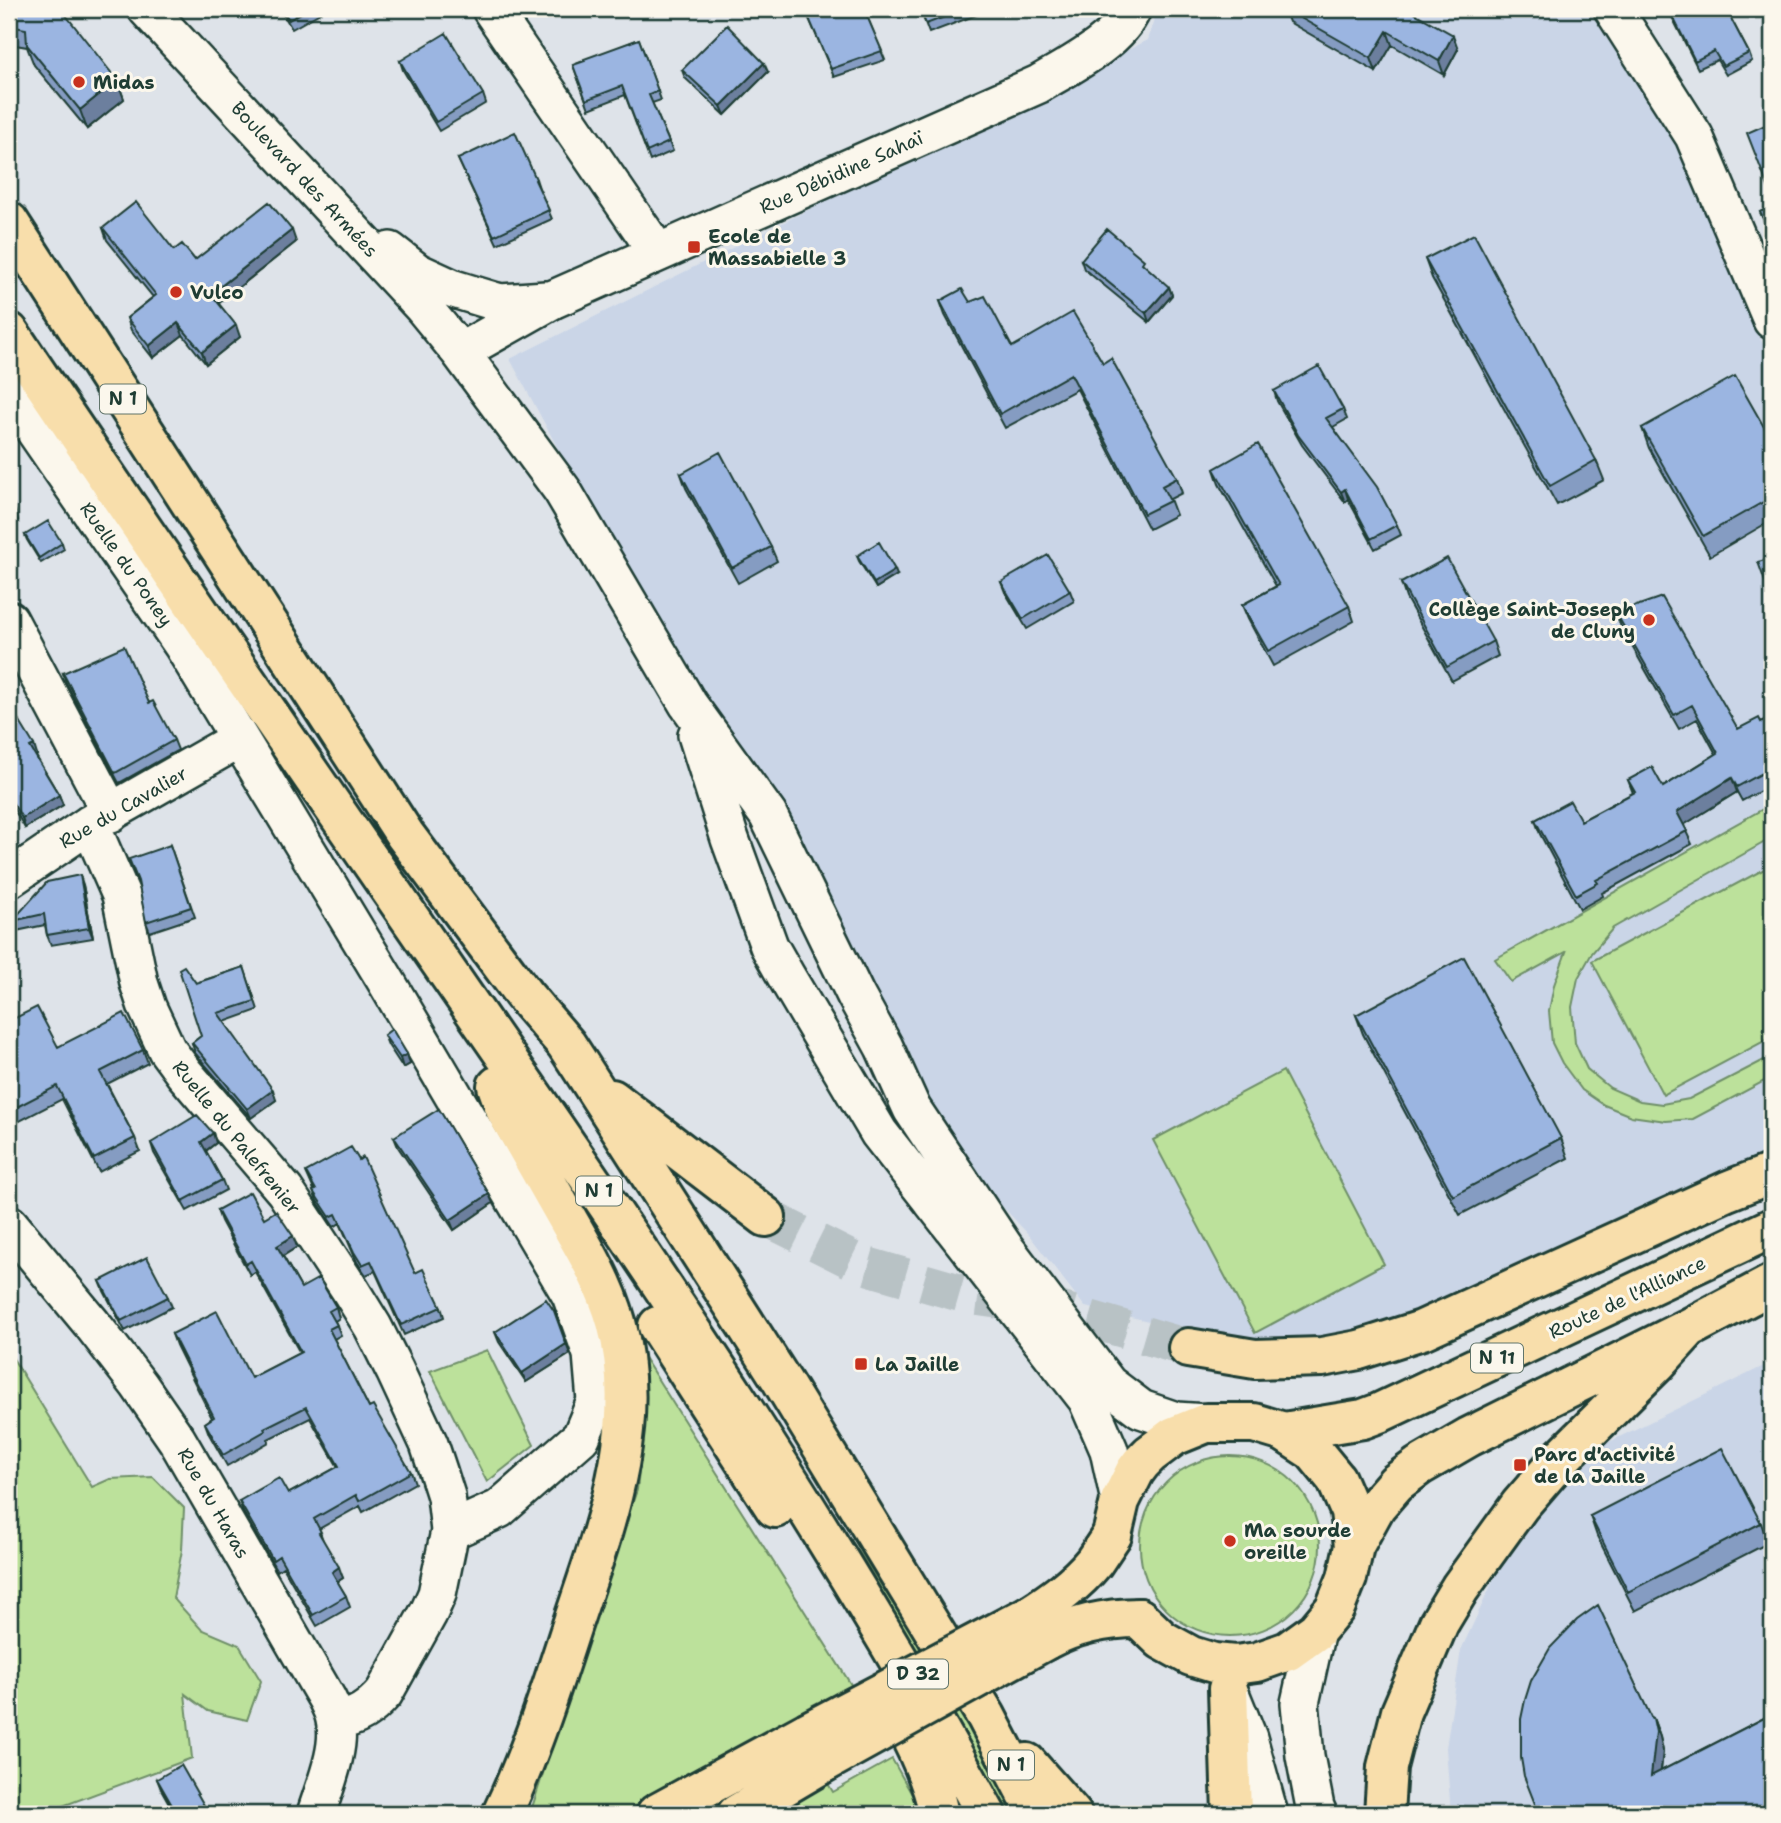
<svg xmlns="http://www.w3.org/2000/svg" width="1781" height="1823" viewBox="0 0 1781 1823" font-family="'Shantell Sans',sans-serif">
<rect width="100%" height="100%" fill="#dee3e9"/>
<filter id="ink" filterUnits="userSpaceOnUse"><feTurbulence type="fractalNoise" baseFrequency=".0143" numOctaves="2"/><feDisplacementMap in="SourceGraphic" scale="14" xChannelSelector="R" yChannelSelector="G"/><feConvolveMatrix kernelMatrix="1 2 1 2 8 2 1 2 1" color-interpolation-filters="sRGB"/></filter>
<g filter="url(#ink)">
<!-- built -->
<path fill="#cad5e7" d="M 1157,9 L 1588,9 L 1678,147 L 1772,366 L 1772,1158 L 1417,1315 L 1327,1342 L 1249,1343 L 1085,1307 L 1029,1235 L 912,1109 L 510,359 L 1148,40 Z
M 1772,1362 L 1772,1814 L 1451,1814 L 1446,1748 L 1461,1650 L 1512,1540 L 1605,1444 Z"/>
<!-- green -->
<path fill="#bce19b" stroke="#6e8f68" stroke-width="2" d="M 1772,804 L 1772,838 L 1613,928 L 1592,953 L 1578,978 L 1572,1007 L 1575,1043 L 1587,1069 L 1610,1088 L 1640,1101 L 1662,1104 L 1689,1099 L 1772,1056 L 1772,1077 L 1693,1119 L 1666,1121 L 1631,1116 L 1604,1105 L 1582,1090 L 1562,1063 L 1552,1043 L 1549,1011 L 1554,985 L 1566,952 L 1511,982 L 1495,959 Z
M 1772,865 L 1772,1037 L 1663,1095 L 1592,961 Z
M 1283,1071 L 1384,1264 L 1255,1333 L 1153,1140 Z
M 638,1348 L 855,1691 L 629,1814 L 530,1814 L 597,1605 L 637,1490 L 646,1406 Z
M 487,1350 L 534,1445 L 487,1482 L 430,1371 Z
M 9,1352 L 92,1487 L 110,1479 L 153,1477 L 184,1508 L 182,1550 L 173,1598 L 201,1629 L 239,1645 L 261,1681 L 247,1720 L 208,1711 L 185,1694 L 192,1758 L 41,1814 L 9,1814 Z
M1140 1546a90 90 0 1 1 180 0a90 90 0 1 1-180 0Z
M 810,1481 L 862,1556 L 979,1735 L 1021,1814 L 1004,1814 Z
M 801,1739 L 833,1792 L 892,1759 L 923,1814 L 656,1814 Z"/>
<g fill="none" stroke-linecap="round" stroke-linejoin="round">
<!-- trunk-tunnel -->
<path stroke="#b8c2c5" stroke-width="38" stroke-dasharray="38 19" stroke-linecap="butt" d="M 766,1217 L 860,1264 L 971,1296 L 1045,1306 L 1188,1348"/>
<!-- minor casing -->
<g stroke="#1f3d34" stroke-width="42">
<path id="minor" d="M 147,9 L 423,307 L 460,352 L 562,490 L 688,704 L 768,815 L 856,996 L 884,1047 L 912,1109 L 1004,1247 L 1108,1384 L 1141,1409 L 1176,1421 L 1206,1423
M 491,9 L 658,253
M 1613,9 L 1694,136 L 1772,320
M 390,251 L 417,272 L 454,289 L 500,303 L 546,300
M 460,352 L 554,299 L 1039,84 C 1069,66 1119,41 1132,9
M 9,393 L 182,644 L 386,981 L 571,1295 L 592,1354 L 596,1401 L 581,1437 L 499,1509 L 450,1531
M 9,620 L 111,813
M 697,735 L 730,839 L 769,946 L 786,976 L 879,1133 L 1087,1399 L 1109,1450 L 1120,1501
M 90,824 L 121,895 L 139,983 L 147,1007 L 167,1050 L 184,1073 L 285,1191 L 349,1288 L 373,1327 L 395,1371 L 429,1444 L 438,1471 L 446,1496 L 450,1531 L 437,1594 L 429,1612 L 384,1693 C 370,1709 357,1718 336,1721
M 9,879 L 90,824 L 239,739
M 9,1224 L 92,1324 L 139,1385 L 177,1440 L 327,1699 C 330,1705 334,1713 335,1720 C 342,1747 324,1788 316,1814
M 1316,1631 L 1300,1703 L 1305,1756 L 1315,1807 L 1318,1814
M 1231,1696 L 1248,1738 L 1269,1814"/>
</g>
<!-- primary casing -->
<g stroke="#1f3d34" stroke-width="44">
<path id="primary" d="M 1030,1615 C 1053,1600 1076,1584 1094,1562 C 1100,1553 1106,1544 1112,1535
M 1046,1640 C 1076,1624 1105,1618 1139,1618
M 656,1814 L 807,1732
M 737,1814 L 827,1761"/>
</g>
<!-- trunk casing -->
<g stroke="#1f3d34" stroke-width="44">
<path id="trunk" d="M 9,222 L 405,835 L 524,995 L 566,1044 L 581,1067 L 782,1381 L 986,1716 L 1037,1814
M 9,332 C 158,554 310,774 463,995 C 648,1261 831,1529 986,1814
M 497,1086 L 506,1111 C 527,1148 548,1185 569,1222 C 587,1253 606,1286 616,1322 C 645,1428 603,1531 570,1631 C 550,1693 530,1755 502,1814
M 612,1099 L 766,1217
M 658,1326 L 775,1508
M 1188,1348 L 1255,1359 L 1322,1357 L 1359,1350 L 1422,1330 L 1727,1191 L 1772,1173
M 1284,1432 L 1363,1419 L 1379,1413 L 1772,1228
M 1112,1535 L 1120,1501 L 1135,1471 L 1141,1463 L 1150,1454 L 1174,1436 L 1206,1423 L 1254,1423 L 1284,1432 L 1313,1451 L 1336,1479 L 1350,1511 L 1354,1546 L 1347,1578 L 1335,1608 L 1316,1631 L 1288,1651 L 1257,1662 L 1235,1665 L 1214,1663 L 1191,1656 L 1162,1640 L 1139,1618
M 1354,1546 L 1376,1506 L 1396,1483 L 1419,1466 L 1469,1437 L 1689,1328 L 1772,1284
M 1228,1689 L 1232,1814
M 886,1692 C 908,1730 930,1771 939,1814
M 1027,1763 L 1072,1814
M 1384,1814 L 1387,1767 L 1401,1712 L 1439,1623 L 1460,1588 L 1520,1505 L 1558,1461 L 1658,1362 L 1689,1328"/>
</g>
<!-- minor -->
<use href="#minor" stroke="#fbf7ec" stroke-width="37"/>
<!-- primary -->
<use href="#primary" stroke="#f8deab" stroke-width="38"/>
<!-- trunk -->
<use href="#trunk" stroke="#f8deab" stroke-width="38"/>
<!-- primary-bridge casing -->
<g stroke="#1f3d34" stroke-width="44" stroke-linecap="butt">
<path id="primary-bridge" d="M 807,1732 L 1030,1615
M 827,1761 L 1046,1640"/>
</g>
<!-- primary-bridge -->
<use href="#primary-bridge" stroke="#f8deab" stroke-width="38"/>
</g>
<!-- wall -->
<path fill="#859cc2" stroke="#1f3d34" stroke-width="2" d="M 9,9 L 117,80 L 124,99 L 87,129 L 34,65 L 27,47 L 9,44 Z
M 280,9 L 327,9 L 292,29 Z
M 805,9 L 864,9 L 885,60 L 834,77 Z
M 920,9 L 987,9 L 987,11 L 929,33 Z
M 1284,9 L 1407,9 L 1458,49 L 1444,75 L 1392,45 L 1376,72 L 1289,22 Z
M 1668,9 L 1726,9 L 1749,53 L 1752,61 L 1726,75 L 1717,60 L 1698,69 Z
M 639,39 L 661,100 L 652,103 L 673,151 L 650,161 L 625,95 L 589,109 L 573,65 Z
M 400,61 L 483,94 L 486,103 L 439,131 L 403,70 Z
M 682,70 L 768,72 L 725,115 L 685,78 Z
M 458,159 L 536,179 L 539,188 L 552,219 L 497,244 Z
M 1772,206 L 1772,239 L 1760,212 Z
M 103,228 L 174,250 L 195,260 L 296,242 L 218,304 L 240,337 L 206,364 L 183,335 L 153,358 L 131,330 L 127,318 L 153,297 L 107,240 Z
M 1425,259 L 1596,460 L 1604,480 L 1557,505 L 1432,278 Z
M 1081,260 L 1169,287 L 1172,295 L 1149,322 L 1084,269 Z
M 940,301 L 970,302 L 1012,347 L 1103,363 L 1177,478 L 1182,493 L 1170,499 L 1176,515 L 1149,529 L 1077,389 L 1005,428 L 945,315 Z
M 1274,391 L 1343,409 L 1347,419 L 1333,427 L 1397,525 L 1401,535 L 1375,549 L 1348,499 L 1345,502 L 1302,445 L 1277,401 Z
M 1642,428 L 1772,441 L 1772,520 L 1710,556 L 1649,448 Z
M 1214,469 L 1349,606 L 1354,621 L 1273,666 L 1248,619 L 1242,605 L 1276,586 L 1219,484 Z
M 681,474 L 771,547 L 777,561 L 738,583 L 686,488 Z
M 9,488 L 18,520 L 9,523 Z
M 25,535 L 62,543 L 64,549 L 41,563 L 27,540 Z
M 857,556 L 897,575 L 876,588 L 859,561 Z
M 1001,582 L 1070,591 L 1074,601 L 1027,629 L 1005,592 Z
M 1401,583 L 1493,641 L 1498,656 L 1452,681 L 1406,598 Z
M 1616,613 L 1738,729 L 1761,722 L 1772,715 L 1772,785 L 1742,801 L 1737,792 L 1683,825 L 1692,844 L 1602,893 L 1603,896 L 1580,909 L 1540,834 L 1535,820 L 1581,821 L 1633,793 L 1628,780 L 1663,787 L 1716,754 L 1697,719 L 1679,729 L 1621,627 Z
M 63,673 L 149,703 L 174,740 L 178,750 L 119,783 L 66,683 Z
M 9,705 L 37,755 L 36,756 L 59,795 L 63,805 L 25,828 L 9,801 Z
M 170,845 L 195,917 L 150,932 L 146,922 Z
M 83,885 L 93,938 L 51,945 L 47,935 L 45,925 L 16,931 L 12,921 Z
M 244,967 L 258,1010 L 224,1022 L 276,1100 L 251,1118 L 195,1053 L 192,1043 L 201,1036 L 196,983 Z
M 1356,1015 L 1561,1138 L 1568,1158 L 1460,1215 L 1363,1034 Z
M 9,1021 L 58,1047 L 143,1050 L 148,1063 L 107,1084 L 135,1138 L 140,1151 L 99,1172 L 62,1099 L 14,1124 L 9,1114 Z
M 384,1035 L 407,1054 L 410,1064 L 403,1068 L 388,1045 Z
M 213,1133 L 216,1143 L 206,1151 L 222,1180 L 226,1190 L 187,1211 L 154,1153 L 151,1143 Z
M 394,1137 L 493,1203 L 454,1230 L 398,1147 Z
M 306,1172 L 415,1273 L 441,1307 L 444,1317 L 404,1335 L 375,1271 L 366,1275 L 357,1262 L 340,1223 L 334,1227 L 317,1201 L 313,1191 L 314,1190 Z
M 217,1210 L 264,1218 L 297,1247 L 283,1256 L 301,1288 L 336,1307 L 339,1318 L 335,1321 L 341,1335 L 334,1339 L 369,1408 L 411,1472 L 415,1483 L 363,1512 L 360,1506 L 319,1529 L 324,1543 L 343,1578 L 337,1582 L 346,1596 L 350,1607 L 317,1626 L 283,1567 L 277,1571 L 243,1512 L 239,1501 L 288,1494 L 338,1467 L 310,1418 L 268,1439 L 269,1442 L 227,1466 L 209,1434 L 205,1423 L 212,1418 L 176,1345 L 172,1334 L 251,1378 L 300,1353 L 255,1272 L 250,1275 L 221,1221 Z
M 100,1281 L 168,1297 L 172,1307 L 125,1331 L 104,1291 Z
M 554,1311 L 570,1354 L 526,1382 L 499,1342 L 495,1332 Z
M 1590,1516 L 1761,1523 L 1768,1543 L 1635,1611 L 1597,1536 Z
M 1772,1714 L 1772,1814 L 1538,1814 L 1651,1717 L 1653,1718 L 1660,1737 L 1663,1751 L 1661,1771 Z
M 157,1779 L 209,1814 L 175,1814 L 161,1789 Z"/>
<!-- shaded-wall -->
<path fill="#6c7f9e" stroke="#1f3d34" stroke-width="2" d="M 1387,31 L 1392,45 L 1376,72 L 1371,58 Z
M 1453,35 L 1458,49 L 1444,75 L 1439,61 Z
M 764,63 L 768,72 L 725,115 L 721,106 Z
M 117,80 L 124,99 L 87,129 L 80,110 Z
M 292,230 L 296,242 L 215,306 L 211,294 Z
M 1169,287 L 1172,295 L 1149,322 L 1146,313 Z
M 178,323 L 183,335 L 153,358 L 149,346 Z
M 236,325 L 240,337 L 206,364 L 202,352 Z
M 1345,489 L 1348,499 L 1345,502 L 1341,492 Z
M 895,570 L 897,575 L 876,588 L 874,583 Z
M 34,745 L 37,755 L 34,757 L 30,747 Z
M 1732,778 L 1737,792 L 1682,826 L 1677,812 Z
M 59,795 L 63,805 L 25,828 L 22,818 Z
M 80,875 L 83,885 L 93,938 L 89,928 Z
M 407,1054 L 410,1064 L 403,1068 L 400,1058 Z
M 273,1090 L 276,1100 L 251,1118 L 247,1109 Z
M 213,1133 L 216,1143 L 204,1152 L 201,1142 Z
M 489,1194 L 493,1203 L 454,1230 L 450,1220 Z
M 293,1236 L 297,1247 L 281,1257 L 277,1246 Z
M 566,1344 L 570,1354 L 526,1382 L 522,1373 Z
M 339,1567 L 343,1578 L 335,1583 L 332,1572 Z
M 1653,1718 L 1660,1737 L 1663,1751 L 1658,1796 L 1651,1776 Z"/>
<!-- building -->
<path fill="#9bb5e1" stroke="#1f3d34" stroke-width="2" d="M 9,9 L 61,9 L 117,80 L 80,110 L 27,45 L 26,29 L 9,26 Z
M 282,9 L 308,9 L 289,20 Z
M 805,9 L 864,9 L 882,51 L 831,69 Z
M 920,9 L 966,9 L 926,24 Z
M 1285,9 L 1407,9 L 1453,35 L 1439,61 L 1387,31 L 1371,58 Z
M 1669,9 L 1726,9 L 1749,53 L 1723,66 L 1714,51 L 1695,61 Z
M 727,25 L 764,63 L 721,106 L 682,70 Z
M 446,33 L 483,94 L 436,122 L 400,61 Z
M 639,39 L 658,91 L 649,95 L 669,142 L 647,152 L 622,86 L 586,100 L 573,65 L 585,61 L 584,59 Z
M 1772,122 L 1772,197 L 1747,133 Z
M 515,132 L 536,179 L 535,180 L 549,210 L 494,236 L 458,159 Z
M 136,202 L 174,250 L 182,244 L 195,260 L 269,202 L 292,230 L 211,294 L 236,325 L 202,352 L 178,323 L 149,346 L 127,318 L 156,295 L 103,228 Z
M 1772,206 L 1772,237 L 1760,212 Z
M 1107,229 L 1144,260 L 1142,263 L 1169,287 L 1146,313 L 1081,260 Z
M 1474,234 L 1596,460 L 1550,486 L 1425,259 Z
M 962,289 L 970,302 L 985,296 L 1012,347 L 1073,312 L 1103,363 L 1111,358 L 1177,478 L 1162,486 L 1170,501 L 1144,514 L 1071,374 L 1000,414 L 940,301 Z
M 1319,366 L 1343,409 L 1326,418 L 1377,487 L 1397,525 L 1371,539 L 1345,489 L 1341,492 L 1298,435 L 1274,391 Z
M 1735,376 L 1772,441 L 1772,497 L 1703,536 L 1642,428 Z
M 1258,444 L 1349,606 L 1268,651 L 1242,605 L 1279,585 L 1214,469 Z
M 720,452 L 771,547 L 732,568 L 681,474 Z
M 9,490 L 15,514 L 9,515 Z
M 48,521 L 62,543 L 39,558 L 25,535 Z
M 879,542 L 895,570 L 874,583 L 857,556 Z
M 1048,555 L 1070,591 L 1023,619 L 1001,582 Z
M 1447,558 L 1493,641 L 1447,667 L 1401,583 Z
M 1772,558 L 1772,601 L 1758,562 Z
M 1662,597 L 1738,729 L 1759,718 L 1761,722 L 1772,715 L 1772,768 L 1737,787 L 1732,778 L 1677,812 L 1687,831 L 1596,880 L 1598,883 L 1576,895 L 1535,820 L 1570,801 L 1581,821 L 1635,792 L 1628,780 L 1652,767 L 1663,787 L 1718,753 L 1692,705 L 1674,715 L 1616,613 Z
M 124,646 L 149,703 L 153,701 L 174,740 L 115,773 L 63,673 Z
M 9,704 L 34,745 L 30,747 L 59,795 L 22,818 L 9,797 Z
M 170,845 L 191,907 L 146,922 L 138,881 L 129,859 Z
M 80,875 L 89,928 L 47,935 L 44,914 L 12,921 L 47,882 Z
M 1464,957 L 1561,1138 L 1453,1196 L 1356,1015 Z
M 184,966 L 196,983 L 244,967 L 255,1001 L 218,1013 L 273,1090 L 247,1109 L 192,1043 L 201,1036 L 179,969 Z
M 37,1007 L 58,1047 L 124,1013 L 143,1050 L 100,1072 L 135,1138 L 94,1159 L 57,1086 L 9,1111 L 9,1021 Z
M 392,1029 L 407,1054 L 400,1058 L 384,1035 Z
M 439,1109 L 489,1194 L 450,1220 L 394,1137 Z
M 197,1115 L 213,1133 L 201,1142 L 222,1180 L 183,1201 L 151,1143 Z
M 351,1147 L 359,1160 L 363,1157 L 415,1273 L 423,1269 L 441,1307 L 401,1325 L 371,1261 L 362,1265 L 354,1252 L 336,1214 L 330,1217 L 313,1191 L 316,1190 L 306,1172 Z
M 250,1192 L 264,1218 L 276,1211 L 293,1236 L 277,1246 L 301,1288 L 319,1278 L 336,1307 L 329,1311 L 337,1325 L 329,1329 L 369,1408 L 373,1406 L 411,1472 L 359,1501 L 356,1495 L 314,1519 L 321,1532 L 319,1533 L 339,1567 L 332,1572 L 346,1596 L 313,1615 L 279,1556 L 273,1560 L 239,1501 L 279,1478 L 288,1494 L 339,1466 L 306,1407 L 264,1428 L 265,1431 L 223,1455 L 205,1423 L 214,1417 L 172,1334 L 217,1311 L 251,1378 L 301,1352 L 251,1261 L 246,1264 L 217,1210 Z
M 147,1257 L 168,1297 L 121,1321 L 100,1281 Z
M 546,1299 L 554,1311 L 566,1344 L 522,1373 L 495,1332 Z
M 1722,1448 L 1761,1523 L 1628,1592 L 1590,1516 Z
M 1598,1605 L 1651,1717 L 1653,1718 L 1656,1732 L 1651,1776 L 1772,1714 L 1772,1808 L 1761,1814 L 1539,1814 L 1524,1776 L 1521,1758 L 1521,1719 L 1525,1700 L 1531,1681 L 1550,1648 L 1577,1620 Z
M 181,1765 L 209,1814 L 177,1814 L 157,1779 Z"/>
</g>
<!-- markers -->
<g fill="#c8321e" stroke="#fbf7ec" stroke-width="2.5">
<circle cx="79" cy="82" r="7"/>
<rect x="687" y="240" width="14" height="14" rx="3.5"/>
<circle cx="176" cy="292" r="7"/>
<circle cx="1649" cy="620" r="7"/>
<rect x="854" y="1357" width="14" height="14" rx="3.5"/>
<rect x="1513" y="1458" width="14" height="14" rx="3.5"/>
<circle cx="1230" cy="1541" r="7"/>
</g>
<g text-anchor="middle" stroke-width="6" stroke-linejoin="round" paint-order="stroke">
<!-- shield labels -->
<g fill="#fbf7ec" stroke="#61756b" stroke-width="2">
<rect x="100" y="384.5" width="46" height="29" rx="5"/>
<rect x="576" y="1176.5" width="46" height="29" rx="5"/>
<rect x="1471" y="1343.5" width="52" height="29" rx="5"/>
<rect x="888" y="1659.5" width="60" height="29" rx="5"/>
<rect x="988" y="1750.5" width="46" height="29" rx="5"/>
</g>
<g font-size="18" font-weight="bold" fill="#1f3d34">
<text x="123" y="405">N 1</text>
<text x="599" y="1197">N 1</text>
<text x="1497" y="1364">N 11</text>
<text x="918" y="1680">D 32</text>
<text x="1011" y="1771">N 1</text>
</g>
<!-- poi labels -->
<g font-size="19" font-weight="bold" fill="#1f3d34" stroke="#fbf7ec" text-anchor="start">
<text x="93" y="89">Midas</text>
<text x="708" y="243">Ecole de<tspan x="708" dy="22">Massabielle 3</tspan></text>
<text x="190" y="299">Vulco</text>
<text x="1635" y="616" text-anchor="end">Collège Saint-Joseph<tspan x="1635" dy="22">de Cluny</tspan></text>
<text x="875" y="1371">La Jaille</text>
<text x="1534" y="1461">Parc d'activité<tspan x="1534" dy="22">de la Jaille</tspan></text>
<text x="1244" y="1537">Ma sourde<tspan x="1244" dy="22">oreille</tspan></text>
</g>
<!-- street labels -->
<g font-size="19" fill="#1f3d34" stroke="#fbf7ec">
<text transform="translate(841 172) rotate(-24)" y="7">Rue Débidine Sahaï</text>
<text transform="translate(305 179) rotate(47)" y="7">Boulevard des Armées</text>
<text transform="translate(127 564) rotate(55)" y="7">Ruelle du Poney</text>
<text transform="translate(123 807) rotate(-30)" y="7">Rue du Cavalier</text>
<text transform="translate(237 1137) rotate(51)" y="7">Ruelle du Palefrenier</text>
<text transform="translate(1627 1297) rotate(-25)" y="7">Route de l'Alliance</text>
<text transform="translate(214 1503) rotate(60)" y="7">Rue du Haras</text>
</g>
</g>
<!-- margin -->
<rect width="1781" height="1823" fill="none" stroke="#fbf7ec" stroke-width="35"/>
<rect x="18" y="18" width="1746" height="1788" fill="none" stroke="#1f3d34" stroke-width="2.5" filter="url(#ink)"/>
</svg>
